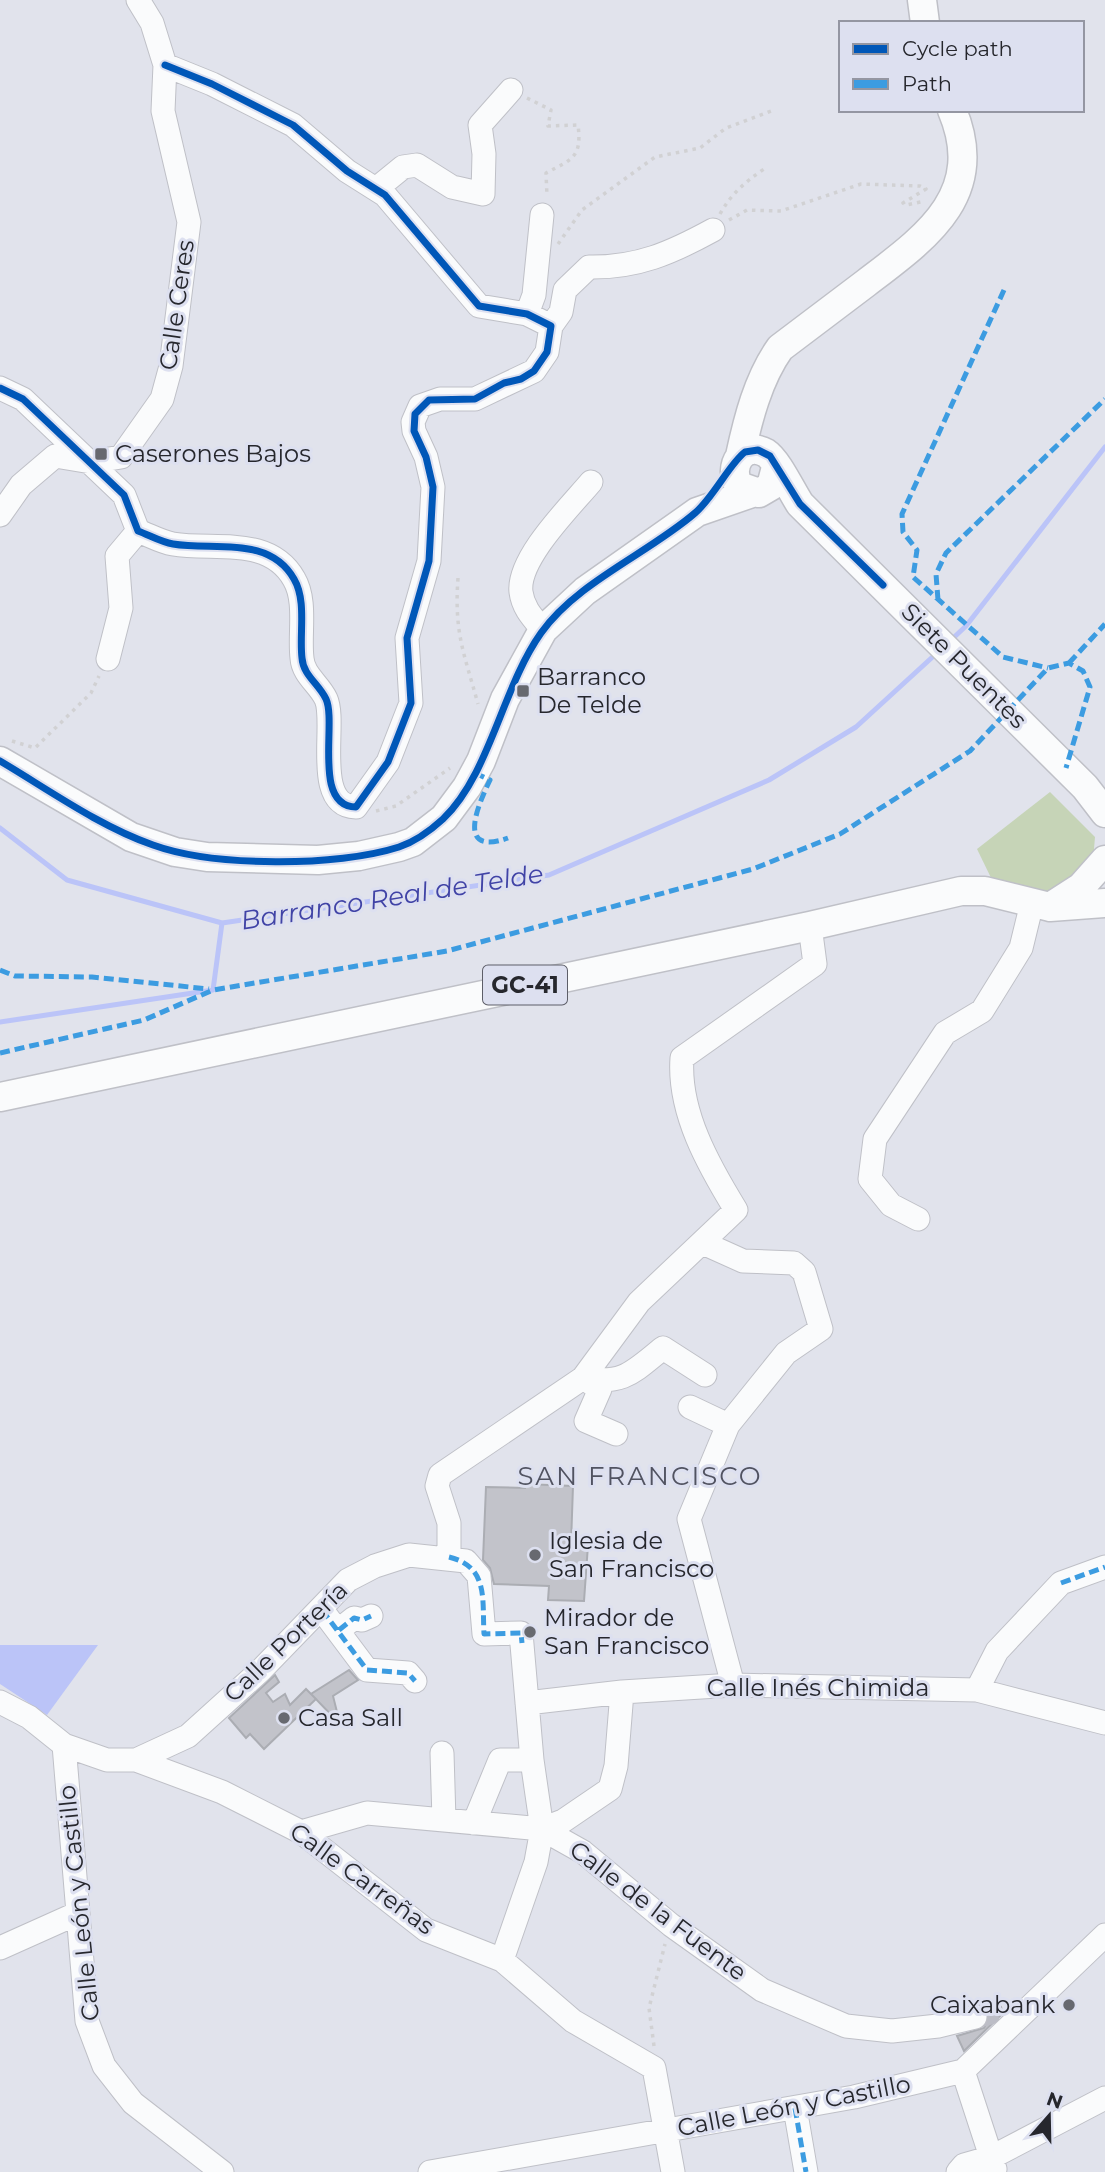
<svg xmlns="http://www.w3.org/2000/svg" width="1105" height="2172" viewBox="0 0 1105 2172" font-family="Montserrat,sans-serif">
<rect width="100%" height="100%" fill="#e1e3ec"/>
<!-- green -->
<path fill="#c6d4b7" d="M 1050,792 L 1095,837 L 1093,861 L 1046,893 L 994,884 L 977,849 Z"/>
<!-- water -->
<path fill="#bbc4f8" d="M 0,1645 L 98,1645 L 47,1715 L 0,1684 Z"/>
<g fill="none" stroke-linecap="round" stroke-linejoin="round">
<!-- stream -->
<path stroke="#bbc4f8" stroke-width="5" d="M 950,641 L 966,626 L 1105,447
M 0,828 L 67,880 L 222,923 L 549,875 L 769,780 L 856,727 L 938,652
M 0,1022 L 213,990 L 222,923"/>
</g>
<!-- building -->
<path fill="#c2c3ca" stroke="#abadb3" stroke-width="2" d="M 525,1484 L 573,1486 L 571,1544 L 588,1545 L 584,1601 L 548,1600 L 549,1586 L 494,1584 L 490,1568 L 483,1560 L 486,1487 L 525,1488 Z
M 349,1670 L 358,1680 L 333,1696 L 340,1724 L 311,1694 Z
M 275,1675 L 279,1682 L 266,1693 L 273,1702 L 285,1694 L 290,1705 L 306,1689 L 316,1699 L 264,1749 L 250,1734 L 246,1738 L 229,1718 Z
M 1001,2007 L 1003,2013 L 964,2051 L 957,2036 L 984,2028 L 989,2020 L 987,2010 Z"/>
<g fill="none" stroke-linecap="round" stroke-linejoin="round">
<!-- minor-tunnel -->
<path stroke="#bcbdc6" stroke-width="23" stroke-dasharray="23 11" stroke-linecap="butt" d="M 975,2017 L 1002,2010"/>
<!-- minor casing -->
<g stroke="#bfc0c7" stroke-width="25">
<path id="minor" d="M 165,65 L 212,84 L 293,125 L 347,171 L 385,195 L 479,306 L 527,314 L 551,326
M 376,189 L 403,167 L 417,165 L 452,187 L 483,194 L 484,154 L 480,125 L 511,90
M 527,314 L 534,295 L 542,215
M 0,388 L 23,399 L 124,495 L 138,531 C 149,535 161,542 173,544 C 214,551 269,535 294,579 C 307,601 299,634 302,658 C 303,675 319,684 326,699 C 337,723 312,806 356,807 L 388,762 L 411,703 L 407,638 L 429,561 L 433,487 L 426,457 L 414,431 L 413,422 L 420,406 L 440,399 L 475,399 L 534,371 L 547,352 L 551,326 L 561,312 L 565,290 L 589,267 C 637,268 671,253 713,230
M 0,515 L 21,485 L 55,456 L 91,462 L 121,457 L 162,399 L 171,366 L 189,222 L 163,111 L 165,65 L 152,23 L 138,0
M 543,630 C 533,618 523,608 521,592 C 517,559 570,507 591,482
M 108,659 L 121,608 L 117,556 L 138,531
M 918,1219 L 891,1205 L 870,1179 L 875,1139 L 945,1033 L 982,1011 L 1021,948 L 1032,903
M 703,1243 L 743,1261 L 794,1263 L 804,1272 L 821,1329 L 786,1353 L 728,1425 L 689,1519 L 733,1685
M 583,1378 C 624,1385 633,1372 663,1348 L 705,1375
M 583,1378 L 600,1389 L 586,1421 L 616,1434
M 690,1407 L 728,1425
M 449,1557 L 449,1523 L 437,1486 L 440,1475 L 583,1378 L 639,1302 L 736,1210 C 709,1166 678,1112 682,1058 L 815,964 L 810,926
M 322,1610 L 367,1670 L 408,1673 L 415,1681
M 339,1630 L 354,1618 L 362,1620 L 371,1616
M 977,1690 L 997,1651 L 1061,1583 L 1105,1567
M 0,1702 L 29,1717 L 64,1745 L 107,1760 L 136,1760 L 222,1792 L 301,1832 L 426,1930 L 502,1960 L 573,2021 L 654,2068 L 673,2172
M 527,1703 L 622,1692 L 733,1685 L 977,1690 L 1105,1723
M 64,1745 L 87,2021 L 104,2066 L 133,2103 L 222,2172
M 442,1753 L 444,1820
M 136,1760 L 188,1736 L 260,1671 L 348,1580 L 375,1566 L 409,1555 L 466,1561 L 479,1576 L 484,1634 L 521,1633 L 532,1760 L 542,1829 L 536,1862 L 502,1960
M 474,1823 L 500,1760 L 532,1760
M 542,1829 L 563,1821 L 610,1789 L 616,1766 L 622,1692
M 301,1832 L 367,1813 L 542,1829 L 583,1852 L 671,1925 L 762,1990 L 846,2026 L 892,2031 L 938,2026 L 975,2017
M 0,1948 L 76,1914
M 963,2071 L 995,2169
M 795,2108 L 806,2172
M 430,2172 L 854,2097 L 963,2071 L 1105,1935
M 958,2172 L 964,2165 L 992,2157 L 1105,2098"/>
</g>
<!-- major casing -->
<g stroke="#bfc0c7" stroke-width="31">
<path id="major" d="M 922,0 L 925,23
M 740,456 C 748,419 758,379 780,348 C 809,326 837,305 866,283 C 925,238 988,195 952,110
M 776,467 L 771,486 L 759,493 L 739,486 C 727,467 743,440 766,453 C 777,460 792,492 800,504 L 1085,787 L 1105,813
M 0,761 L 131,837 L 175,852 L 207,857 L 318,860 L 359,856 L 399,847 L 413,842 L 444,818 L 467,787 L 481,761 L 505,699 L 543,630 L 585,591 L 697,512 L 752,493
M 1050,907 L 1081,887 L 1105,860
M 0,1097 L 810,926 L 961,891 L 985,891 L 1050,907 L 1105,903"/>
</g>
<!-- path -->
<path stroke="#d1d1d3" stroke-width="3.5" stroke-dasharray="3.5 5" stroke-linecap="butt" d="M 527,98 L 551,110 L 548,126 L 578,125 C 582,157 573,159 546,173 L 547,196
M 720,214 C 731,194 745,182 764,169
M 729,220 L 747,210 L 781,211 L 861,184 L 920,186 L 926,189 L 903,203 L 906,205 L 925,201
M 558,244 L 582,210 L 655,157 L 700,148 L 726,128 L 771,111
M 458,578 C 454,633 464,653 478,704
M 12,741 L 35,748 L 91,693 L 99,676
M 376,811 L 396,806 L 450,768
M 654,2046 L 649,2008 L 665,1944"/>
<!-- minor -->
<use href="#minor" stroke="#fafbfc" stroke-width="23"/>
<!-- major -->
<use href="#major" stroke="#fafbfc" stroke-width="28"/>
<!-- quiet -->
<path stroke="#3c9ce1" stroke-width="5" stroke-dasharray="10 5" stroke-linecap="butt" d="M 1004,290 L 902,514 L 903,532 L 917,550 L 913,577 L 1003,657 L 1048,668
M 938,600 L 936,574 L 946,553 L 1105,399
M 1069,663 L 1105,624
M 475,773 L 490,780 C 478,805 455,857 508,838
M 0,970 L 15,976 L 92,977 L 209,989
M 0,1053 L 144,1020 L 213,990 L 447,951 L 753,869 L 840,834 L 970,751 L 1048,668 L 1069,663 L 1083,671 L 1090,687 L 1066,768
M 449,1557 C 489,1567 482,1599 484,1634 L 521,1633 L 522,1643
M 1061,1583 L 1105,1567
M 322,1610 L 367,1670 L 408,1673 L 415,1681
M 339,1630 L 354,1618 L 362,1620 L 371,1616
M 795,2108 L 806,2172"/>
<!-- cycleway casing -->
<g stroke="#dde0f0" stroke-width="11">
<path id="cycleway" d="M 0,388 L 23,399 L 124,495 L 138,531 C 149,535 161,542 173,544 C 214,551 269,535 294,579 C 307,601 299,634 302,658 C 303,675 319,684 326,699 C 337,723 312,806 356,807 L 388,762 L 411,703 L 407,638 L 429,561 L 433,487 L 426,457 L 414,431 L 415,414 L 429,400 L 475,399 L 504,383 L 521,379 L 534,371 L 547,352 L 551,326 L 527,314 L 479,306 L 385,195 L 347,171 L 293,125 L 212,84 L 165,65
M 0,761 C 49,790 99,826 153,845 C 214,867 337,867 399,847 C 414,842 431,830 443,819 C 490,774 502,688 541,633 C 577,582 649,553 695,513 C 713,498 730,463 745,452 L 758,450 L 770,456 L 800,504 L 883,585"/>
</g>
<!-- cycleway -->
<use href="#cycleway" stroke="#0057b8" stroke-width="7"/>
</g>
<!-- markers -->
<g fill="#676970" stroke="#dde0f0" stroke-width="2.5">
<rect x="94" y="447" width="14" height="14" rx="3.5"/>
<rect x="516" y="684" width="14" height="14" rx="3.5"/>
<circle cx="535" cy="1555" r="7"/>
<circle cx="530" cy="1632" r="7"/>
<circle cx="284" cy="1718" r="7"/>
<circle cx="1069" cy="2005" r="7"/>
</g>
<g text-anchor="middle" stroke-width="6" stroke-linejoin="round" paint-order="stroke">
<!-- shield labels -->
<rect fill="#dde0f0" stroke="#5d5e68" stroke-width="2" x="483" y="965.5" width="84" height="39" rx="5"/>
<g font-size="23" font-weight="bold" fill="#26272d">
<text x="525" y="993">GC-41</text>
</g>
<!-- street labels -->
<g font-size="24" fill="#26272d" stroke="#dde0f0">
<text transform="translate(177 305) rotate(-82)" y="8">Calle Ceres</text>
<text transform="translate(964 666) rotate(45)" y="8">Siete Puentes</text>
<text transform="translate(286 1642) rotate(-44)" y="8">Calle Portería</text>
<text x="818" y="1696">Calle Inés Chimida</text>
<text transform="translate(362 1879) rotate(36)" y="8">Calle Carreñas</text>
<text transform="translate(79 1903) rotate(-96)" y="8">Calle León y Castillo</text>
<text transform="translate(658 1911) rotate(37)" y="8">Calle de la Fuente</text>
<text transform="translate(794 2106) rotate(-11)" y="8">Calle León y Castillo</text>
</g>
<!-- poi labels -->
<g font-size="24" fill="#26272d" stroke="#dde0f0" text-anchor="start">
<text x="115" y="462">Caserones Bajos</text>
<text x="537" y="685">Barranco<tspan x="537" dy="28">De Telde</tspan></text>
<text x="549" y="1549">Iglesia de<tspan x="549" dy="28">San Francisco</tspan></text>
<text x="544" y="1626">Mirador de<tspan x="544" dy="28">San Francisco</tspan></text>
<text x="298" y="1726">Casa Sall</text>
<text x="1055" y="2013" text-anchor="end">Caixabank</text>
</g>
<!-- water labels -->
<g font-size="26" font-style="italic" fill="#4043a6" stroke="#dde0f0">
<text transform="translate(392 897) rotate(-9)" y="9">Barranco Real de Telde</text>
</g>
<!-- neighbourhood labels -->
<g font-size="26" letter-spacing="2" fill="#515361" stroke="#dde0f0">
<text x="640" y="1485">SAN FRANCISCO</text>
</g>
</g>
<!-- legend -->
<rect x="839" y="21" width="245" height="91" fill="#dde0f0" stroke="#9496a2" stroke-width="2"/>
<rect x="853" y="44" width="35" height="10" fill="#0057b8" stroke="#9496a2" stroke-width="2"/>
<text x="902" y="56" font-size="21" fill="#26272d">Cycle path</text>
<rect x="853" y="79" width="35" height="10" fill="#3c9ce1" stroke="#9496a2" stroke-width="2"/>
<text x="902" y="91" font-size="21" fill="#26272d">Path</text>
<!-- north arrow -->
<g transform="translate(1049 2116) rotate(20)" stroke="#dde0f0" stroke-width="5" paint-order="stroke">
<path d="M0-5L12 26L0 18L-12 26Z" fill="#26272d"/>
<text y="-10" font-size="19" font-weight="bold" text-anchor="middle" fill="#26272d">N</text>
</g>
</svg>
